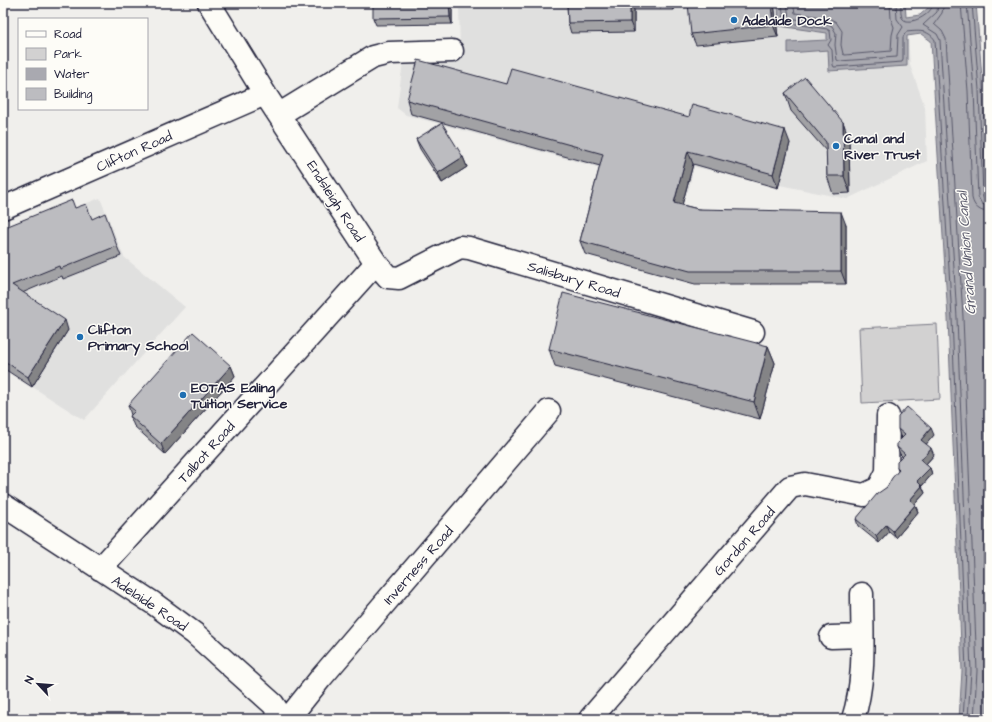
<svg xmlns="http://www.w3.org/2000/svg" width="992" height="722" viewBox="0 0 992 722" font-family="'Architects Daughter',sans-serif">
<rect width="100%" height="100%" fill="#f0efec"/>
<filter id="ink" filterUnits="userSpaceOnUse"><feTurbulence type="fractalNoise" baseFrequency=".025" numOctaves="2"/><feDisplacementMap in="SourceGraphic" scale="8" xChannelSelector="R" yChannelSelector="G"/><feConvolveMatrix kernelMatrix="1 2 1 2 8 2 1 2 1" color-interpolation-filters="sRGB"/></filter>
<g filter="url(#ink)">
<!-- built -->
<path fill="#e0e0df" d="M 459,3 L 906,3 L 910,65 L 925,107 L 927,161 L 847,199 L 694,167 L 688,192 L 406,115 L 397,108 L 403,62 L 460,59 Z
M 100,198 L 124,257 L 185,307 L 84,420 L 3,368 L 3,236 Z"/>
<!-- green -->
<path fill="#d2d1d1" stroke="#7a7a86" d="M 937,324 L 940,399 L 862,403 L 859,328 Z"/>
<!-- water -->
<path fill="#a9a9b0" stroke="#737381" d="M 778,3 L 905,3 L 906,17 L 920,15 L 929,7 L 929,3 L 976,3 L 983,90 L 989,235 L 989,719 L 959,719 L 962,671 L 948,318 L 931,41 L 921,34 L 907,36 L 907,66 L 829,71 L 828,50 L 788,53 L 788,42 L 827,40 L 827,33 L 779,26 Z"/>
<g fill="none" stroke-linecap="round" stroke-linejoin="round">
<!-- shore -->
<path stroke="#58586a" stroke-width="1" d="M 782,3 L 784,22 L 827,29 L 830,31 L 831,40 L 828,45 L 832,50 L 833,65 L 834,67 L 902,62 L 903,60 L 903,37 L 906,32 C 917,31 928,29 935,40 L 952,318 L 966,671 L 963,719
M 787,3 L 789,18 L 828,24 L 832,26 L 836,33 L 835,45 L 837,60 L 839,61 L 897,57 L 898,35 L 903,27 L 897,19 L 896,3
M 793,3 L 795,13 L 829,18 L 836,22 L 842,31 L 841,45 L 843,54 L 845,55 L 891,51 L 892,35 L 894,27 L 891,19 L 890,3
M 901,3 C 901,7 900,16 903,19 C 909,26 933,15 933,3
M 938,3 L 937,12 L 923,25 L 937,34 L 940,40 L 957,318 L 971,671 L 968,719
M 944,3 L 942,13 L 934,24 L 942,31 L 946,39 L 963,317 L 977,671 L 974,719
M 961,3 L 968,91 L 972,198 C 974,207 980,212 989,212
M 967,3 L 974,90 L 978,197 L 982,204 L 989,206
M 972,3 L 979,90 L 983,197 L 985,200 L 989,201"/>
<!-- street casing -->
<g stroke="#22223b" stroke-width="25">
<path id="street" d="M 209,3 L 265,94 L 376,263 L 388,277 L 399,278 L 460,247 L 469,248 L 753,332
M 280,114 L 373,57 L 389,53 L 452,51
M 3,208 L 265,94
M 3,505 L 153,603 L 195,634 L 273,704 L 283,719
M 100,569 L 376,263
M 831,637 L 862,636
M 288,719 L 320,679 L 549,411
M 590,719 L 790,487 L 805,484 L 864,495 L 879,488 L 887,472 L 888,416
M 853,719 C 866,679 862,635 862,594"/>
</g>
<!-- street -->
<use href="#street" stroke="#fdfcf7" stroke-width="22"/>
</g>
<!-- wall -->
<path fill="#a2a2a5" stroke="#22223b" d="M 567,3 L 674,3 L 674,10 L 634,10 L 634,32 L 571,33 L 568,23 Z
M 774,3 L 778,37 L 696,45 L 691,34 Z
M 452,4 L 452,24 L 376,25 L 373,18 Z
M 506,84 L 689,117 L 790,143 L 778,188 L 693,164 L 682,205 L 698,209 L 846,225 L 846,284 L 695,284 L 585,254 L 580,241 L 600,166 L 411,114 L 407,100 Z
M 785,93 L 843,122 L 849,139 L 850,193 L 833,194 L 827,176 L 827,152 L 791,111 Z
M 416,139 L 463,157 L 467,167 L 442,183 L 420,149 Z
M 75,208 L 117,246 L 121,256 L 63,279 L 62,276 L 22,293 L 68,330 L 32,387 L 3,368 L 3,228 Z
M 768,346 L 775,363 L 760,419 L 555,366 L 549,349 Z
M 231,366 L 235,376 L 165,454 L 134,426 L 130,416 L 131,415 L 128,405 Z
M 898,429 L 934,435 L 926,444 L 934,455 L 926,464 L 930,468 L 932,474 L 922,486 L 925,493 L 915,504 L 918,512 L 896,538 L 889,532 L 879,543 L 858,526 L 856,519 L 887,487 L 898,471 L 897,468 L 902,456 L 900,454 L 897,447 L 902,438 L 900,436 Z"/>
<!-- shaded-wall -->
<path fill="#848486" stroke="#22223b" d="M 449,3 L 452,3 L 452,24 L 450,17 Z
M 630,3 L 631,3 L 634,10 L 634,32 L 630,22 Z
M 671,3 L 674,3 L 674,10 Z
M 771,3 L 774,3 L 778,37 L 773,25 Z
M 843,122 L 849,139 L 850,193 L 844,176 Z
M 785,130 L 790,143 L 778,188 L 773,174 Z
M 688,151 L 693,164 L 679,216 L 674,203 Z
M 463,157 L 467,167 L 442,183 L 438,173 Z
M 841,212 L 846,225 L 846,284 L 841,271 Z
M 65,320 L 68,330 L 32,387 L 28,377 Z
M 768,346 L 775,363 L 760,419 L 754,402 Z
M 231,366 L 235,376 L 165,454 L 161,444 Z
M 931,428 L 934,435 L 924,447 L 921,440 Z
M 931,448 L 934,455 L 923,467 L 921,460 Z
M 930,468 L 932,474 L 920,488 L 917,481 Z
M 922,486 L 925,493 L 912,507 L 910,500 Z
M 915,505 L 918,512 L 896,538 L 893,531 Z
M 886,525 L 889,532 L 879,543 L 876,536 Z"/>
<!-- building -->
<path fill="#bcbcc0" stroke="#22223b" d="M 373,3 L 449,3 L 450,17 L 373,18 Z
M 567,3 L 630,3 L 630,22 L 568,23 Z
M 688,3 L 771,3 L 773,25 L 691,34 Z
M 418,60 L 506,84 L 511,68 L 689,117 L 692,104 L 785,130 L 773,174 L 688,151 L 674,203 L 698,209 L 841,212 L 841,271 L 690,271 L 580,241 L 603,154 L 407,100 Z
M 805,77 L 843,122 L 844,176 L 827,176 L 826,142 L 785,93 Z
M 442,123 L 463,157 L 438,173 L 416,139 Z
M 72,200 L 75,208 L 86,204 L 92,219 L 105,213 L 117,246 L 60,269 L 59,266 L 12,285 L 65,320 L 28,377 L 3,360 L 3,228 Z
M 563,293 L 768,346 L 754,402 L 549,349 Z
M 193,332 L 231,366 L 161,444 L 130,416 L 135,411 L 128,405 Z
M 907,407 L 931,428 L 921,440 L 931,448 L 921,460 L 930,468 L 917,481 L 922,486 L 910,500 L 915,505 L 893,531 L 886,525 L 876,536 L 856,519 L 877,494 L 887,487 L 892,478 L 899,470 L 897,468 L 897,462 L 905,454 L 897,447 L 897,443 L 905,435 L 898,429 L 898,417 Z"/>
</g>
<!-- markers -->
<g fill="#1f6fb2" stroke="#fdfcf7" stroke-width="1.5">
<circle cx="734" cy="20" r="4"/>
<circle cx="836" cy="146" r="4"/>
<circle cx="80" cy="337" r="4"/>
<circle cx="183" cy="395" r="4"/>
</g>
<g text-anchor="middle" stroke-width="3" stroke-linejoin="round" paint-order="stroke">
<!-- poi labels -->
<g font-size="14" font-weight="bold" fill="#22223b" stroke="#fdfcf7" text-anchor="start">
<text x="742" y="25">Adelaide Dock</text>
<text x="844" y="143">Canal and<tspan x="844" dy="16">River Trust</tspan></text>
<text x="88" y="334">Clifton<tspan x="88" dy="16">Primary School</tspan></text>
<text x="191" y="392">EOTAS Ealing<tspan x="191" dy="16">Tuition Service</tspan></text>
</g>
<!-- street labels -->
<g font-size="14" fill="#22223b" stroke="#fdfcf7">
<text transform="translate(134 151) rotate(-24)" y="5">Clifton Road</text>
<text transform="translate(336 201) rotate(57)" y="5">Endsleigh Road</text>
<text transform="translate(574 279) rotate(17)" y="5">Salisbury Road</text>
<text transform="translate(206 452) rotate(-48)" y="5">Talbot Road</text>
<text transform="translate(744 541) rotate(-49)" y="5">Gordon Road</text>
<text transform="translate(418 565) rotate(-49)" y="5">Inverness Road</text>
<text transform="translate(150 603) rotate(34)" y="5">Adelaide Road</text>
</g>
<!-- water labels -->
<g font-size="15" font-style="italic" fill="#58586a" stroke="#fdfcf7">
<text transform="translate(966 253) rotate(-94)" y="5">Grand Union Canal</text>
</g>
</g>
<!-- margin -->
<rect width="992" height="722" fill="none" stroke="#fdfcf7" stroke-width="16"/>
<rect x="8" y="8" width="976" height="706" fill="none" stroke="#22223b" stroke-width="1.5" filter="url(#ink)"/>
<!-- legend -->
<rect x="18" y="18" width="130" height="92" fill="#fdfcf7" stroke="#a5a5ac"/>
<rect x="26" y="31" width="20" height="6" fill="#fdfcf7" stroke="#a5a5ac"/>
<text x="54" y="38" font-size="12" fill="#22223b">Road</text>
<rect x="26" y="48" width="20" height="12" fill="#d2d1d1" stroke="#a5a5ac"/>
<text x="54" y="58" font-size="12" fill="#22223b">Park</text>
<rect x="26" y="68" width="20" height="12" fill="#a9a9b0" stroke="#a5a5ac"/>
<text x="54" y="78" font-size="12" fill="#22223b">Water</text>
<rect x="26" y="88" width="20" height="12" fill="#bcbcc0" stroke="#a5a5ac"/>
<text x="54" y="98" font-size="12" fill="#22223b">Building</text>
<!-- north arrow -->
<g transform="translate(38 684) rotate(296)" stroke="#fdfcf7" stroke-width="3" paint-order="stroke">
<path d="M0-3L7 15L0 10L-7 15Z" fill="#22223b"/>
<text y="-6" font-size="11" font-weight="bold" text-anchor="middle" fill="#22223b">N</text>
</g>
</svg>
